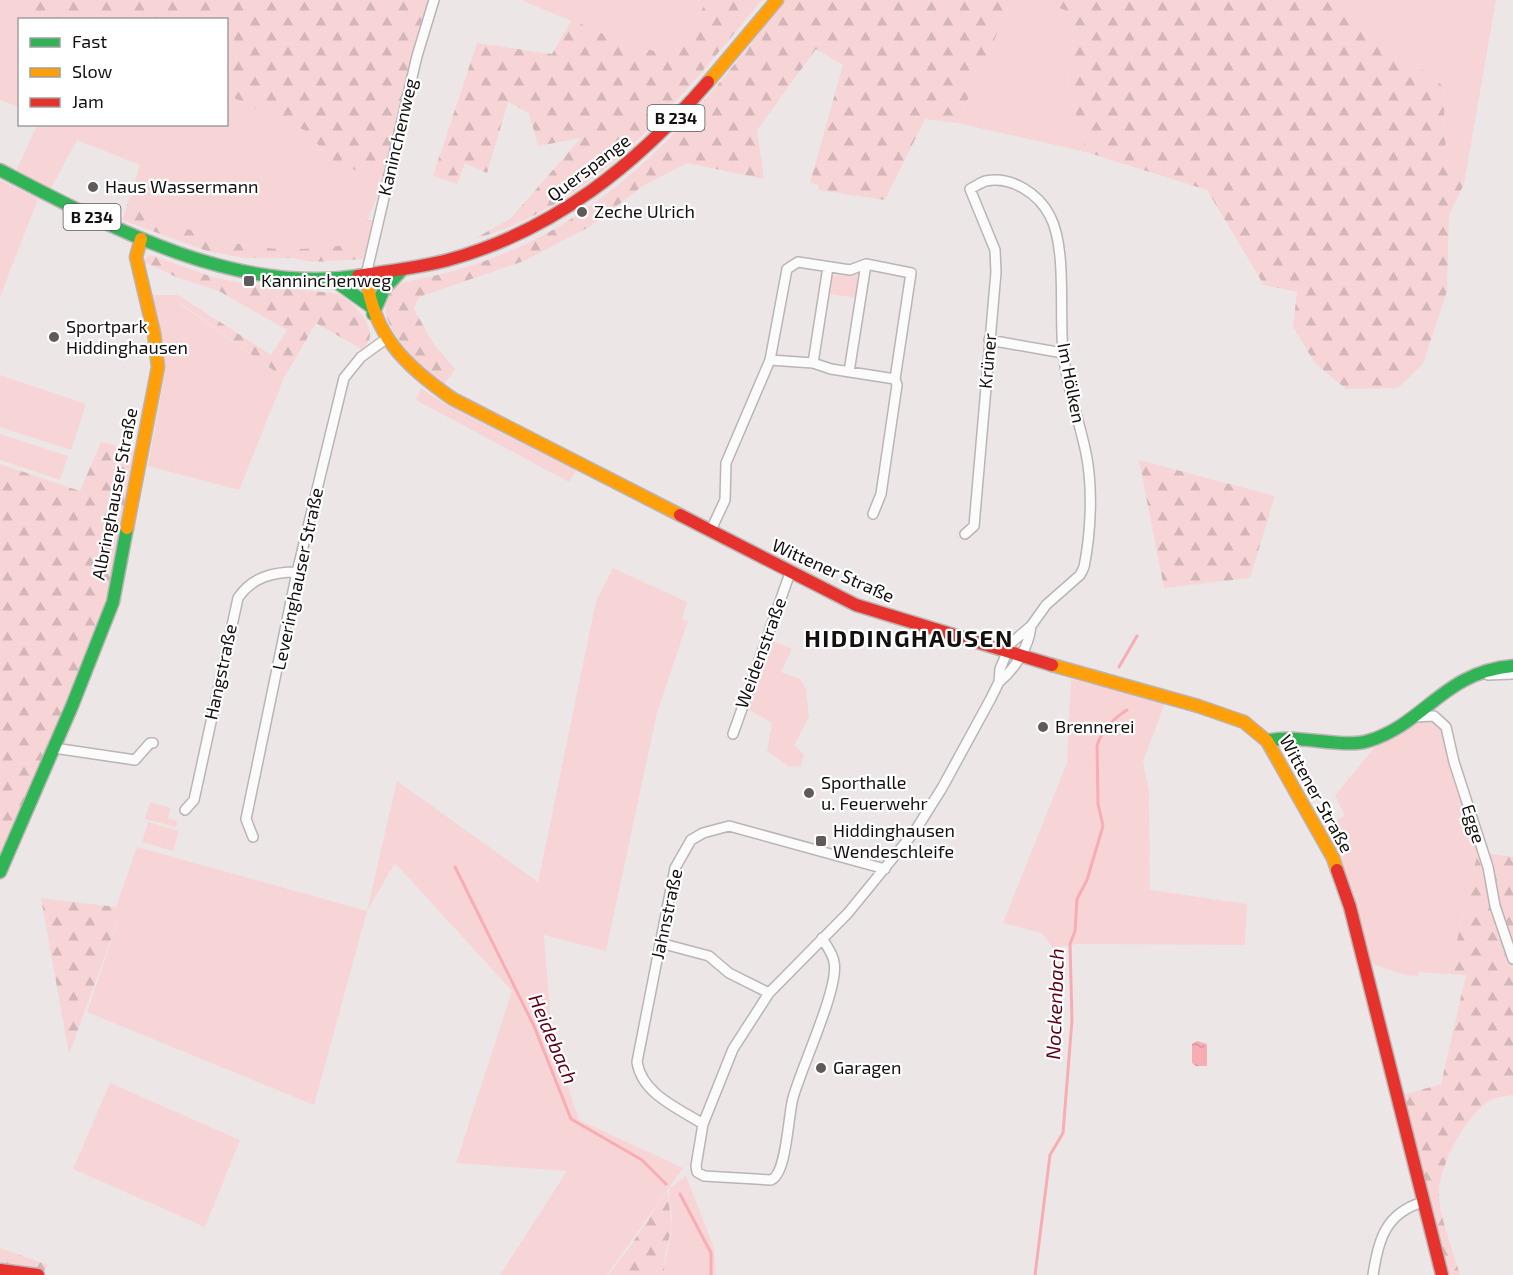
<svg xmlns="http://www.w3.org/2000/svg" width="1513" height="1275" viewBox="0 0 1513 1275" font-family="'Exo 2',sans-serif">
<defs>
<pattern id="forest-firs" width="22" height="20" patternUnits="userSpaceOnUse" patternTransform="scale(1.5)"><rect width="22" height="20" fill="#f7d5d7"/><path d="M5 1l3.5 6h-7zM16 11l3.5 6h-7z" fill="#d3b6b8"/></pattern>
<pattern id="water-ripples" width="26" height="14" patternUnits="userSpaceOnUse" patternTransform="scale(1.5)"><rect width="26" height="14" fill="#f7adb3"/><path d="M2 4q2-2 4 0t4 0M15 11q2-2 4 0t4 0" fill="none" stroke="#d39499"/></pattern>
</defs>
<rect width="100%" height="100%" fill="#ede6e6"/>
<!-- green -->
<path fill="#f7d5d7" d="M 0,0 L 16,0 L 48,19 L 20,20 L 19,107 L 0,100 Z
M 521,0 L 708,0 L 672,57 L 603,34 Z
M 1012,0 L 1042,0 L 1075,15 L 1068,86 L 1086,152 L 957,123 Z
M 1338,0 L 1496,0 L 1464,184 L 1447,173 L 1443,86 L 1338,3 Z
M 227,95 L 308,132 L 330,160 L 383,181 L 358,244 C 334,246 309,250 285,249 C 233,249 174,226 128,203 L 140,165 L 77,140 L 51,188 L 16,171 L 37,125 L 226,124 Z
M 0,180 L 38,199 L 0,297 Z
M 858,274 L 862,277 L 857,298 L 830,294 L 832,276 Z
M 149,295 L 178,295 L 179,303 L 284,378 L 239,490 L 148,466 L 165,373 L 160,336 Z
M 0,375 L 86,404 L 71,450 L 0,427 Z
M 421,388 L 445,404 L 576,470 L 569,482 L 416,400 Z
M 0,434 L 68,456 L 60,480 L 0,460 Z
M 613,568 L 687,602 L 682,619 L 688,621 L 657,713 L 606,951 L 544,935 L 552,1039 L 579,1120 L 683,1168 L 607,1275 L 500,1275 L 567,1171 L 456,1163 L 512,991 L 395,863 L 367,911 L 314,1105 L 87,1012 L 121,913 L 116,907 L 137,847 L 367,911 L 397,781 L 538,882 L 596,601 Z
M 770,640 L 792,649 L 781,672 L 800,679 L 806,688 L 809,717 L 794,745 L 804,755 L 801,766 L 789,767 L 767,751 L 772,723 L 746,708 Z
M 1071,679 L 1165,703 L 1143,761 L 1149,791 L 1150,890 L 1247,904 L 1245,945 L 1077,944 L 1053,948 L 1042,933 L 1003,923 L 1067,763 Z
M 1414,719 L 1435,719 L 1443,727 L 1478,852 L 1449,974 L 1419,972 L 1418,976 L 1405,975 L 1369,963 L 1322,826 L 1345,816 L 1335,795 L 1380,741 Z
M 150,802 L 171,808 L 168,818 L 178,821 L 176,827 L 145,819 Z
M 148,822 L 179,831 L 173,851 L 142,842 Z
M 110,1083 L 240,1140 L 205,1227 L 73,1169 Z
M 686,1176 L 714,1248 L 716,1275 L 664,1275 C 665,1258 670,1243 672,1226 C 674,1213 666,1201 670,1188 Z"/>
<!-- forest -->
<path fill="url(#forest-firs)" d="M 16,0 L 430,0 L 383,181 L 330,160 L 308,132 L 227,95 L 226,20 L 48,19 Z
M 708,0 L 762,0 C 683,95 599,205 474,239 L 510,219 L 581,138 L 538,146 L 529,113 L 508,102 L 487,173 L 465,163 L 457,184 L 433,176 L 477,43 L 552,54 L 572,20 L 603,34 L 672,57 Z
M 784,0 L 1012,0 L 957,123 L 925,119 L 885,200 L 818,190 L 819,185 L 810,183 L 843,65 L 816,49 L 757,130 L 764,179 L 687,163 L 641,187 L 591,226 L 524,261 L 419,297 L 414,309 L 433,343 L 455,369 L 444,385 C 425,369 372,324 388,294 C 393,283 407,282 419,279 C 461,271 500,257 538,238 C 641,185 716,91 784,0 Z
M 1042,0 L 1338,0 L 1338,3 L 1443,86 L 1447,173 L 1464,184 L 1449,215 L 1447,291 L 1423,364 L 1398,388 L 1346,389 L 1315,363 L 1293,327 L 1297,292 L 1264,285 L 1207,190 L 1086,152 L 1068,86 L 1075,15 Z
M 128,203 C 174,226 233,249 285,249 C 309,250 334,246 358,244 L 367,220 L 374,221 L 363,259 L 312,262 L 294,258 L 245,258 L 207,251 L 122,220 Z
M 151,255 L 212,277 L 237,282 L 339,294 C 355,303 385,335 361,349 L 316,323 L 284,378 L 179,302 L 178,295 L 271,355 L 287,330 L 219,291 L 178,278 L 147,263 L 144,268 L 142,261 Z
M 101,442 L 138,451 L 110,593 L 63,716 L 0,866 L 0,464 L 80,491 Z
M 1139,460 L 1275,496 L 1250,578 L 1164,588 Z
M 1478,852 L 1513,857 L 1513,1095 C 1506,1096 1497,1097 1491,1100 C 1466,1114 1438,1167 1439,1195 C 1439,1215 1454,1254 1460,1275 L 1446,1275 L 1403,1095 L 1441,1084 L 1466,975 L 1449,974 Z
M 41,898 L 116,907 L 121,913 L 69,1054 Z
M 667,1191 L 672,1225 L 665,1256 L 664,1275 L 608,1275 L 631,1245 Z
M 0,1248 L 48,1265 L 43,1273 L 0,1275 Z"/>
<!-- water -->
<path fill="url(#water-ripples)" d="M 1197,1041 L 1207,1044 L 1207,1066 L 1196,1066 L 1192,1063 L 1192,1044 Z"/>
<g fill="none" stroke-linecap="round" stroke-linejoin="round">
<!-- stream -->
<path stroke="#f7adb3" stroke-width="3" d="M 1119,667 L 1137,636
M 455,867 L 534,1026 L 571,1119 L 642,1160 L 666,1184
M 680,1194 L 711,1253 L 711,1275
M 1035,1275 L 1050,1155 L 1063,1133 L 1072,1020 L 1070,944 L 1075,931 L 1077,899 L 1087,880 L 1103,826 L 1098,804 L 1097,746 C 1101,731 1114,718 1127,710"/>
<!-- street casing -->
<g stroke="#bab4b4" stroke-width="12">
<path id="street" d="M 366,275 L 417,56 L 434,0
M 989,340 L 1063,353
M 813,363 L 828,267
M 849,372 L 866,264
M 873,514 L 881,494 L 897,385 L 895,379
M 710,532 L 725,500 L 726,463 L 770,360 L 787,269 L 798,262 L 850,270 L 866,264 L 911,273 L 895,379 L 831,369 L 813,363 L 770,360
M 1488,675 L 1513,674
M 999,682 C 1015,669 1029,647 1031,626
M 1413,717 L 1434,716 L 1446,727 L 1454,762 L 1488,867 L 1495,906 L 1513,959
M 733,734 L 790,573
M 54,748 L 135,760 L 150,743 L 153,743
M 185,810 L 194,800 L 238,598 C 252,577 273,572 297,572
M 253,837 L 246,819 L 297,572 L 344,378 L 361,357 L 386,339
M 822,938 C 826,945 833,954 834,962 C 840,986 801,1068 793,1098 C 788,1115 787,1174 771,1180 L 704,1176 L 697,1172 L 696,1166 L 703,1124 L 733,1049 L 769,993 L 848,913 L 915,831 L 942,788 L 990,700 L 999,682 L 1000,669 L 1011,643 L 1031,626 L 1046,605 L 1080,575 L 1084,567 C 1091,532 1093,488 1086,453 C 1079,419 1066,386 1063,351 C 1059,313 1067,248 1050,216 C 1039,194 1012,176 986,181 C 981,182 975,187 970,189 L 995,250 L 996,272 L 974,526 L 965,534
M 660,943 L 709,956 L 729,973 L 769,993
M 703,1124 C 678,1108 642,1094 637,1062 L 675,868 L 691,840 L 703,833 L 729,826 L 885,869
M 1373,1275 C 1378,1241 1385,1213 1423,1202"/>
</g>
<!-- fast casing -->
<g stroke="#bab4b4" stroke-width="15">
<path id="fast" d="M 0,170 C 106,225 234,295 358,276
M 332,279 L 370,306
M 373,314 L 384,289 L 401,271
M 1267,741 C 1295,733 1342,749 1368,741 C 1425,724 1443,672 1513,666
M 0,872 L 72,706 L 113,602 L 127,528"/>
</g>
<!-- slow casing -->
<g stroke="#bab4b4" stroke-width="15">
<path id="slow" d="M 708,82 L 777,0
M 366,275 C 373,335 405,366 453,399 L 680,515
M 127,528 L 158,367 L 154,333 L 136,257 L 141,239
M 1052,665 L 1198,706 L 1244,722 L 1267,741 L 1333,858 L 1337,870"/>
</g>
<!-- jam casing -->
<g stroke="#bab4b4" stroke-width="15">
<path id="jam" d="M 358,276 C 388,271 418,268 448,260 C 554,231 637,164 708,82
M 680,515 L 856,605 L 1052,665
M 1337,870 L 1350,907 L 1442,1275
M 0,1270 L 38,1275"/>
</g>
<!-- street -->
<use href="#street" stroke="#fcfbfb" stroke-width="9"/>
<!-- fast -->
<use href="#fast" stroke="#30b455" stroke-width="12"/>
<!-- slow -->
<use href="#slow" stroke="#ff9f0a" stroke-width="12"/>
<!-- jam -->
<use href="#jam" stroke="#e5322d" stroke-width="12"/>
</g>
<!-- markers -->
<g fill="#605b5b" stroke="#fff" stroke-width="2">
<circle cx="93" cy="187" r="6"/>
<circle cx="582" cy="212" r="6"/>
<rect x="243" y="275" width="12" height="12" rx="3"/>
<circle cx="54" cy="337" r="6"/>
<circle cx="1043" cy="727" r="6"/>
<circle cx="809" cy="793" r="6"/>
<rect x="815" y="835" width="12" height="12" rx="3"/>
<circle cx="821" cy="1068" r="6"/>
</g>
<g text-anchor="middle" stroke-width="4.5" stroke-linejoin="round" paint-order="stroke">
<!-- shield labels -->
<g fill="#fff" stroke="#5a5858" stroke-width="1.5">
<rect x="647.5" y="105" width="57" height="26" rx="4.5"/>
<rect x="63.5" y="204" width="57" height="26" rx="4.5"/>
</g>
<g font-size="16" font-weight="bold" fill="#141010">
<text x="676" y="124">B 234</text>
<text x="92" y="223">B 234</text>
</g>
<!-- street labels -->
<g font-size="18" fill="#141010" stroke="#fff">
<text transform="translate(398 137) rotate(-77)" y="6">Kaninchenweg</text>
<text transform="translate(589 168) rotate(-37)" y="6">Querspange</text>
<text transform="translate(988 361) rotate(-85)" y="6">Krüner</text>
<text transform="translate(1071 383) rotate(79)" y="6">Im Hölken</text>
<text transform="translate(115 494) rotate(-79)" y="6">Albringhauser Straße</text>
<text transform="translate(833 571) rotate(24)" y="6">Wittener Straße</text>
<text transform="translate(298 579) rotate(-78)" y="6">Leveringhauser Straße</text>
<text transform="translate(761 653) rotate(-70)" y="6">Weidenstraße</text>
<text transform="translate(221 672) rotate(-78)" y="6">Hangstraße</text>
<text transform="translate(1316 794) rotate(61)" y="6">Wittener Straße</text>
<text transform="translate(1473 824) rotate(72)" y="6">Egge</text>
<text transform="translate(667 914) rotate(-78)" y="6">Jahnstraße</text>
</g>
<!-- poi labels -->
<g font-size="18" fill="#141010" stroke="#fff" text-anchor="start">
<text x="105" y="193">Haus Wassermann</text>
<text x="594" y="218">Zeche Ulrich</text>
<text x="261" y="287">Kanninchenweg</text>
<text x="66" y="333">Sportpark<tspan x="66" dy="21">Hiddinghausen</tspan></text>
<text x="1055" y="733">Brennerei</text>
<text x="821" y="789">Sporthalle<tspan x="821" dy="21">u. Feuerwehr</tspan></text>
<text x="833" y="837">Hiddinghausen<tspan x="833" dy="21">Wendeschleife</tspan></text>
<text x="833" y="1074">Garagen</text>
</g>
<!-- water labels -->
<g font-size="20" font-style="italic" fill="#5f001b" stroke="#fff">
<text transform="translate(1055 1004) rotate(-88)" y="7">Nockenbach</text>
<text transform="translate(553 1039) rotate(67)" y="7">Heidebach</text>
</g>
<!-- district labels -->
<g font-size="24" font-weight="bold" letter-spacing="1.5" fill="#141010" stroke="#fff">
<text x="909" y="647">HIDDINGHAUSEN</text>
</g>
</g>
<!-- legend -->
<rect x="18" y="18" width="210" height="108" fill="#ffffff" stroke="#a19f9f" stroke-width="1.5"/>
<rect x="30" y="38" width="30" height="9" fill="#30b455" stroke="#a19f9f" stroke-width="1.5"/>
<text x="72" y="48" font-size="18" fill="#141010">Fast</text>
<rect x="30" y="68" width="30" height="9" fill="#ff9f0a" stroke="#a19f9f" stroke-width="1.5"/>
<text x="72" y="78" font-size="18" fill="#141010">Slow</text>
<rect x="30" y="98" width="30" height="9" fill="#e5322d" stroke="#a19f9f" stroke-width="1.5"/>
<text x="72" y="108" font-size="18" fill="#141010">Jam</text>
</svg>
